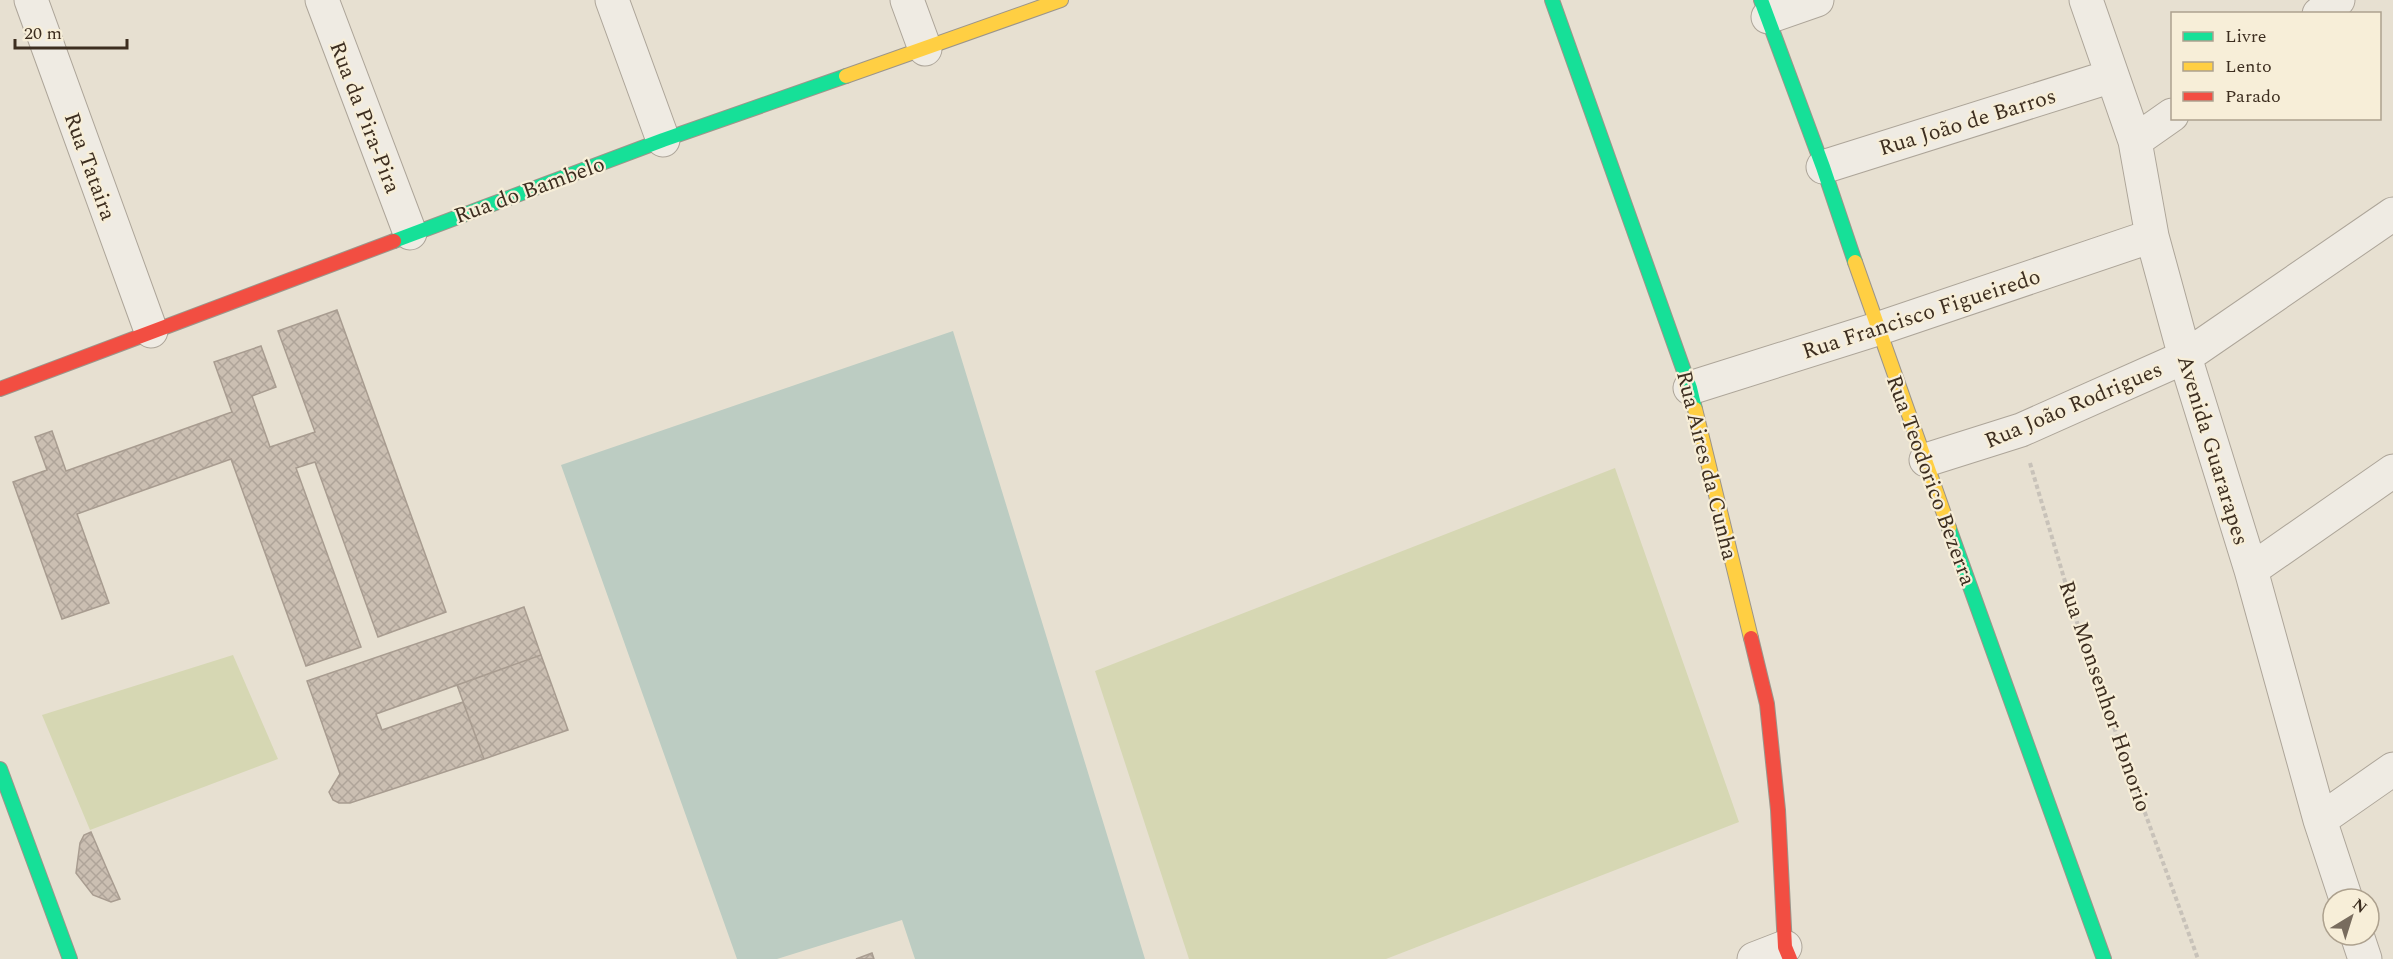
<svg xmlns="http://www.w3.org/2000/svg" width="2393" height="959" viewBox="0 0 2393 959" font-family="Spectral,serif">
<defs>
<pattern id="building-cross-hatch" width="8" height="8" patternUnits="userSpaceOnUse" patternTransform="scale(1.5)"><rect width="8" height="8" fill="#cbbfb2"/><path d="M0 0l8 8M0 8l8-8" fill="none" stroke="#afa499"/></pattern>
</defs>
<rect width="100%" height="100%" fill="#e7e0d1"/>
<!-- green -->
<path fill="#d6d7b3" d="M 1615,468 L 1739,822 L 1386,959 L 1189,959 L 1095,671 Z
M 233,655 L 278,759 L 90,830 L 42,715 Z"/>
<!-- water -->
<path fill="#bcccc2" d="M 953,331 L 1145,959 L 915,959 L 902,920 L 777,959 L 737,959 L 561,465 Z"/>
<!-- building -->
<path fill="url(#building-cross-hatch)" stroke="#a89c90" stroke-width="1.5" d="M 337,310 L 446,612 L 378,637 L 315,462 L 296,468 L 361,647 L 306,666 L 231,459 L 77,514 L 109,603 L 62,619 L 13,482 L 47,470 L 35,437 L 52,431 L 66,471 L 232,412 L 214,362 L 261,346 L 276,387 L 252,396 L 270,447 L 315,432 L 278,331 Z
M 524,607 L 541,655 L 376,714 L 382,730 L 463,702 L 484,759 L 350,803 L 339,803 L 333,800 L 329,792 L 340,774 L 307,681 Z
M 541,655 L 568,730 L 484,759 L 457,685 Z
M 91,832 L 109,874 L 120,899 L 111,902 L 93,895 L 76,873 L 80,843 L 84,835 Z
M 872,953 L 874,959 L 856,959 Z"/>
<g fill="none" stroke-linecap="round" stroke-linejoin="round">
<!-- street casing -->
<g stroke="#ada599" stroke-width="35">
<path id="street" d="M 31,0 L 151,331
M 322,0 L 410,233
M 612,0 L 663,140
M 907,0 L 925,49
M 2086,0 L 2135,141 L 2152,236 L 2185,357 L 2251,570 L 2320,820 L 2346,899
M 2319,14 L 2338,0
M 1768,17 L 1817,0
M 2135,141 L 2172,115
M 1823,167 L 2112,76
M 1690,388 L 1877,329 L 2152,236
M 1926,460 L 2021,430 L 2185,357 L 2393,214
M 2251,570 L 2393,471
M 2320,820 L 2393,769
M 2357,935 L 2365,959
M 1754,959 L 1785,947"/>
</g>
<!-- fast casing -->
<g stroke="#9c958a" stroke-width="16">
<path id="fast" d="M 1552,0 L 1690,388 L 1695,409
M 1761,0 L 1823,167 L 1855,262
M 394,241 L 663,140 L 846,76
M 1949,528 L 2104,959
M 0,769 L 70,959"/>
</g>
<!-- slow casing -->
<g stroke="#9c958a" stroke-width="16">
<path id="slow" d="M 846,76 L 1061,0
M 1855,262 L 1949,528
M 1695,409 L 1751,638"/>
</g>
<!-- jam casing -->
<g stroke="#9c958a" stroke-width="16">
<path id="jam" d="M 0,389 L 394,241
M 1751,638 L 1767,704 L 1778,810 L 1785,947 L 1790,959"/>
</g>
<!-- path -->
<path stroke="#c8c2b9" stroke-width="4" stroke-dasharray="4.5 3" stroke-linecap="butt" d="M 2030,463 L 2082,639 L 2198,959"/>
<!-- street -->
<use href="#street" stroke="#efebe3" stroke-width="33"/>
<!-- fast -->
<use href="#fast" stroke="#16e098" stroke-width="14"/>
<!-- slow -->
<use href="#slow" stroke="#ffcf43" stroke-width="14"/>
<!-- jam -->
<use href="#jam" stroke="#f24e42" stroke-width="14"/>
</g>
<g text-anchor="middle" stroke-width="4.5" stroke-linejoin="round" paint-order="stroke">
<!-- street labels -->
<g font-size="22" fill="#3d2e20" stroke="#f7eed8">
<text transform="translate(366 117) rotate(69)" y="8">Rua da Pira-Pira</text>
<text transform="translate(1967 121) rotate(-17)" y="8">Rua João de Barros</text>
<text transform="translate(91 166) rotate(70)" y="8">Rua Tataira</text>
<text transform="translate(529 189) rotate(-20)" y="8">Rua do Bambelo</text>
<text transform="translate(1921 313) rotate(-18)" y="8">Rua Francisco Figueiredo</text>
<text transform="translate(2073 404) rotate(-23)" y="8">Rua João Rodrigues</text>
<text transform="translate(2214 450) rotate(73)" y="8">Avenida Guararapes</text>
<text transform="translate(1708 465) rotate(76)" y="8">Rua Aires da Cunha</text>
<text transform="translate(1932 480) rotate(70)" y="8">Rua Teodorico Bezerra</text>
<text transform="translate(2106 696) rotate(71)" y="8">Rua Monsenhor Honorio</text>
</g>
</g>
<!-- legend -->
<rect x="2171" y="12" width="210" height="108" fill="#f7eed8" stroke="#ada18e" stroke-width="1.5"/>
<rect x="2183" y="32" width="30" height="9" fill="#16e098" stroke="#ada18e" stroke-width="1.5"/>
<text x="2225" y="42" font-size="18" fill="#3d2e20">Livre</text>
<rect x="2183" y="62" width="30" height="9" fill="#ffcf43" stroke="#ada18e" stroke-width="1.5"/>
<text x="2225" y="72" font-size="18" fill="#3d2e20">Lento</text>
<rect x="2183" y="92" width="30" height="9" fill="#f24e42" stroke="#ada18e" stroke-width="1.5"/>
<text x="2225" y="102" font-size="18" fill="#3d2e20">Parado</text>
<!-- north arrow -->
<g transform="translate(2351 917) rotate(38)"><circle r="28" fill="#f7eed8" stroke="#ada18e" stroke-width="1.5"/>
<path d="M0-4.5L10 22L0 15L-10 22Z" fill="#786c5e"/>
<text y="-9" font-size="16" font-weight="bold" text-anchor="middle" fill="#3d2e20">N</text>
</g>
<!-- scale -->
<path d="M15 39v9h112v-9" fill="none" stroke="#3d2e20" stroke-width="3"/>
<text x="24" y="39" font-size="18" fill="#3d2e20" stroke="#f7eed8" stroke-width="4.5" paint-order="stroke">20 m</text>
</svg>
